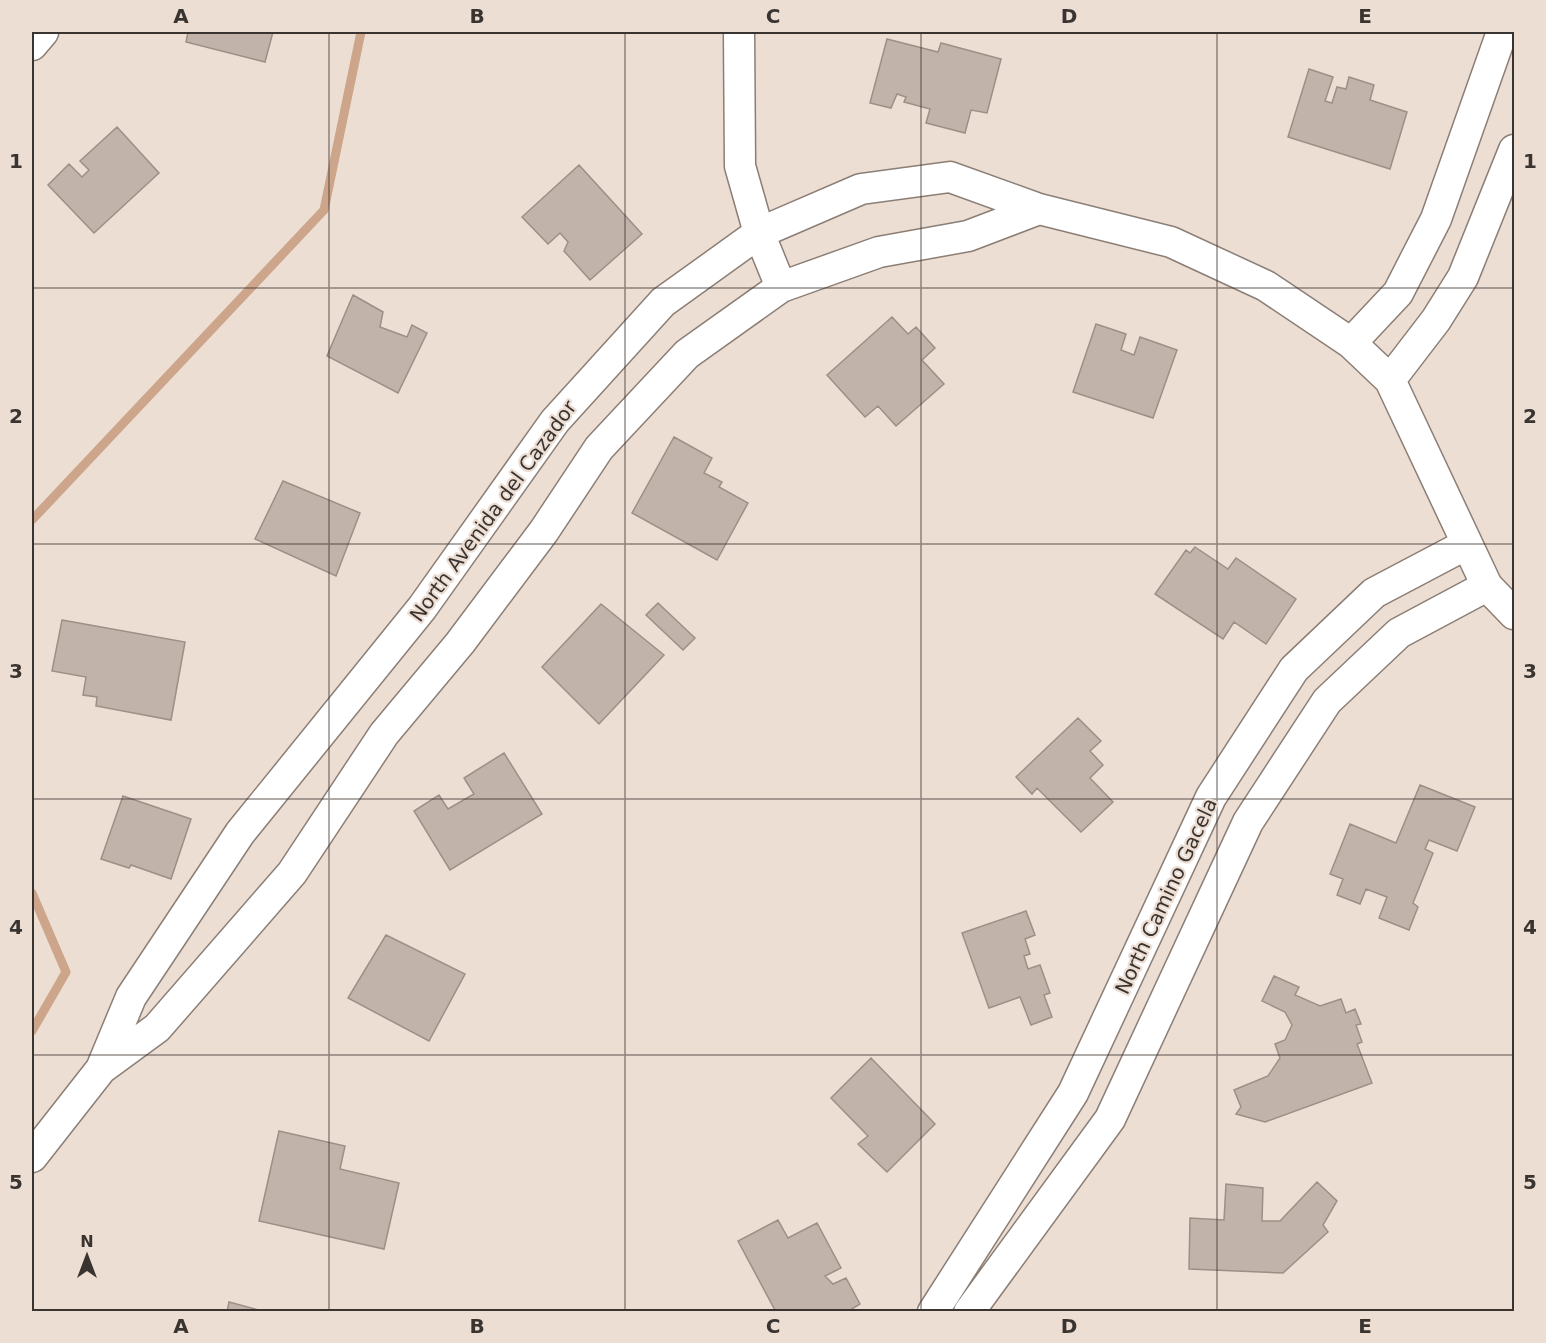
<svg xmlns="http://www.w3.org/2000/svg" width="1546" height="1343" viewBox="0 0 1546 1343" font-family="'DejaVu Sans',sans-serif">
<rect width="100%" height="100%" fill="#edded4"/>
<g fill="none" stroke-linecap="round" stroke-linejoin="round">
<!-- stream -->
<path stroke="#cca58a" stroke-width="9" d="M 32,520 L 324,210 L 361,32
M 32,893 L 66,972 L 32,1031"/>
</g>
<!-- building -->
<path fill="#c2b3aa" stroke="#9c8f85" stroke-width="1.5" d="M 188,32 L 273,32 L 265,62 L 186,42 Z
M 887,39 L 938,52 L 941,43 L 1001,59 L 987,113 L 971,110 L 965,133 L 926,123 L 930,109 L 904,102 L 906,97 L 897,94 L 891,108 L 870,103 Z
M 1309,69 L 1333,77 L 1325,101 L 1332,103 L 1337,87 L 1346,89 L 1349,77 L 1374,85 L 1370,100 L 1407,112 L 1390,169 L 1288,137 Z
M 117,127 L 159,173 L 94,233 L 48,185 L 69,164 L 82,177 L 89,170 L 80,161 Z
M 579,165 L 642,234 L 590,280 L 564,251 L 568,242 L 560,233 L 548,244 L 522,217 Z
M 353,295 L 383,312 L 380,327 L 407,337 L 412,325 L 427,333 L 398,393 L 327,356 Z
M 892,317 L 908,334 L 916,327 L 935,348 L 922,360 L 944,384 L 896,426 L 878,406 L 865,417 L 827,375 Z
M 1096,324 L 1126,334 L 1121,350 L 1134,355 L 1140,337 L 1177,350 L 1153,418 L 1073,392 Z
M 674,437 L 712,458 L 704,473 L 722,482 L 719,487 L 748,503 L 717,560 L 632,513 Z
M 283,481 L 360,513 L 336,576 L 255,539 Z
M 1195,547 L 1228,569 L 1236,558 L 1296,599 L 1266,644 L 1234,622 L 1223,639 L 1155,594 L 1186,550 L 1190,553 Z
M 658,603 L 695,638 L 683,650 L 646,615 Z
M 601,604 L 664,655 L 599,724 L 542,667 Z
M 62,620 L 185,642 L 171,720 L 96,706 L 97,697 L 83,695 L 86,677 L 52,671 Z
M 1078,718 L 1101,741 L 1090,751 L 1103,765 L 1090,778 L 1113,802 L 1081,832 L 1037,788 L 1032,794 L 1016,777 Z
M 504,753 L 542,814 L 450,870 L 414,811 L 439,795 L 448,809 L 474,794 L 464,778 Z
M 1420,785 L 1475,807 L 1457,851 L 1429,840 L 1425,849 L 1433,853 L 1413,903 L 1418,907 L 1409,930 L 1379,918 L 1387,897 L 1366,889 L 1360,904 L 1337,895 L 1343,879 L 1330,874 L 1350,824 L 1396,843 Z
M 123,796 L 191,819 L 171,879 L 131,865 L 129,868 L 101,859 Z
M 1026,911 L 1035,935 L 1025,939 L 1030,954 L 1024,956 L 1028,969 L 1040,965 L 1050,993 L 1044,995 L 1052,1017 L 1031,1025 L 1020,997 L 989,1008 L 962,933 Z
M 386,935 L 465,974 L 429,1041 L 348,998 Z
M 1274,976 L 1299,987 L 1295,995 L 1320,1006 L 1341,999 L 1346,1013 L 1355,1009 L 1361,1024 L 1356,1025 L 1362,1042 L 1357,1044 L 1372,1083 L 1265,1122 L 1236,1114 L 1241,1107 L 1234,1090 L 1268,1076 L 1280,1058 L 1275,1044 L 1285,1040 L 1292,1025 L 1285,1012 L 1262,1001 Z
M 871,1058 L 935,1124 L 887,1172 L 858,1144 L 868,1136 L 831,1098 Z
M 279,1131 L 345,1146 L 340,1169 L 399,1183 L 384,1249 L 259,1221 Z
M 1317,1182 L 1337,1201 L 1323,1225 L 1328,1232 L 1283,1273 L 1189,1269 L 1190,1218 L 1224,1220 L 1226,1184 L 1263,1188 L 1262,1221 L 1280,1221 Z
M 778,1220 L 788,1238 L 817,1223 L 841,1268 L 825,1276 L 833,1284 L 846,1278 L 860,1304 L 847,1312 L 776,1312 L 738,1241 Z
M 229,1302 L 266,1312 L 227,1312 Z"/>
<g fill="none" stroke-linecap="round" stroke-linejoin="round">
<!-- minor casing -->
<g stroke="#8b7e75" stroke-width="33">
<path id="minor" d="M 739,32 L 740,166 L 759,233 L 781,287
M 32,45 L 43,32
M 1351,343 L 1398,293 L 1436,219 L 1502,32
M 1390,380 L 1436,320 L 1463,277 L 1514,150
M 101,1069 L 131,997 L 240,833 L 422,608 L 555,421 L 663,302 L 759,233 L 861,189 L 950,177 L 1039,209 L 1171,242 L 1266,286 L 1351,343 L 1390,380 L 1487,586 L 1514,614
M 32,1157 L 101,1069 L 157,1028 L 292,873 L 384,734 L 460,643 L 544,531 L 599,448 L 687,354 L 781,287 L 879,252 L 968,236 L 1039,209
M 933,1312 L 1073,1093 L 1211,797 L 1294,669 L 1374,593 L 1467,544
M 969,1312 L 1110,1119 L 1248,822 L 1327,701 L 1399,633 L 1487,586"/>
</g>
<!-- minor -->
<use href="#minor" stroke="#fff" stroke-width="30"/>
</g>
<!-- grid -->
<path fill="none" stroke="#3a3430" stroke-width="1.5" stroke-opacity="0.55" d="M 329,32 L 329,1312M 625,32 L 625,1312M 921,32 L 921,1312M 1217,32 L 1217,1312M 32,288 L 1514,288M 32,544 L 1514,544M 32,799 L 1514,799M 32,1055 L 1514,1055"/>
<g text-anchor="middle" stroke-width="4.5" stroke-linejoin="round" paint-order="stroke">
<!-- street labels -->
<g font-size="20" fill="#3a3430" stroke="#edded4">
<text transform="translate(493 511) rotate(-54)" y="7">North Avenida del Cazador</text>
<text transform="translate(1166 896) rotate(-65)" y="7">North Camino Gacela</text>
</g>
</g>
<!-- border -->
<rect width="1546" height="1343" fill="none" stroke="#edded4" stroke-width="66"/>
<!-- north arrow -->
<g transform="translate(87 1256)" stroke="#edded4" stroke-width="4.5" paint-order="stroke">
<path d="M0-4.5L10 22L0 15L-10 22Z" fill="#3a3430"/>
<text y="-9" font-size="16" font-weight="bold" text-anchor="middle" fill="#3a3430">N</text>
</g>
<rect x="33" y="33" width="1480" height="1277" fill="none" stroke="#3a3430" stroke-width="2"/>
<g font-size="20" text-anchor="middle" font-weight="bold" fill="#3a3430">
<text x="181" y="23">A</text>
<text x="477" y="23">B</text>
<text x="773" y="23">C</text>
<text x="1069" y="23">D</text>
<text x="1365" y="23">E</text>
<text x="16" y="168">1</text>
<text x="1530" y="168">1</text>
<text x="16" y="423">2</text>
<text x="1530" y="423">2</text>
<text x="16" y="678">3</text>
<text x="1530" y="678">3</text>
<text x="16" y="934">4</text>
<text x="1530" y="934">4</text>
<text x="16" y="1189">5</text>
<text x="1530" y="1189">5</text>
<text x="181" y="1333">A</text>
<text x="477" y="1333">B</text>
<text x="773" y="1333">C</text>
<text x="1069" y="1333">D</text>
<text x="1365" y="1333">E</text>
</g>
</svg>
